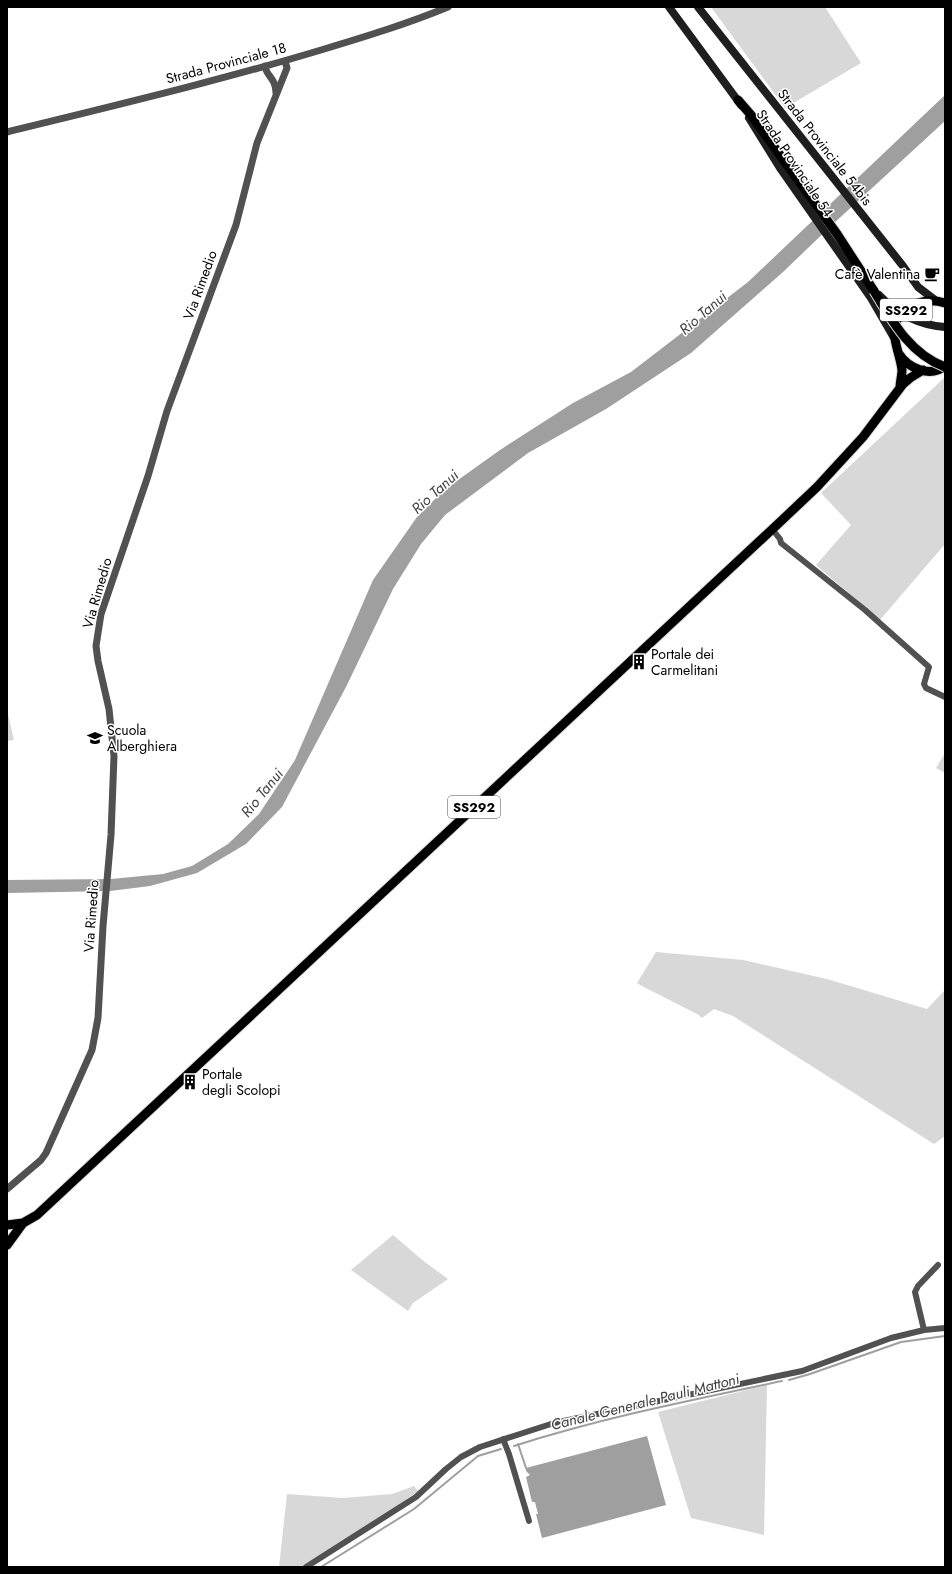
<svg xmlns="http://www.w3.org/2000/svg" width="952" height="1574" viewBox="0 0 952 1574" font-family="Jost,sans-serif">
<rect width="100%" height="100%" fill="#fff"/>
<!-- green -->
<path fill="#d8d8d8" d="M 711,7 L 825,7 L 861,63 L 785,108 Z
M 945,377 L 945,544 L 880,620 L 816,565 L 851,525 L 821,493 Z
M 7,710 L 14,740 L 7,741 Z
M 945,753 L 945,773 L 936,768 Z
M 656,952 L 743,960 L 827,979 L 927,1009 L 945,990 L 945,1136 L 934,1144 L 733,1016 L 714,1009 L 702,1018 L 699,1015 L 642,986 L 637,983 Z
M 393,1235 L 426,1263 L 448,1279 L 413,1303 L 408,1311 L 351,1270 Z
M 767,1385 L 764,1535 L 691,1518 L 658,1412 Z
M 414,1486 L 418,1491 L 385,1515 L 300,1567 L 279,1567 L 287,1494 L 343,1498 L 392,1494 Z"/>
<!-- water -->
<path fill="#9f9f9f" d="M 945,95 L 945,121 L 833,224 L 783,272 L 691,353 L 606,409 L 528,453 L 445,515 L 421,544 L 393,589 L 346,687 L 282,807 L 246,844 L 197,873 L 150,886 L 110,891 L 7,893 L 7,880 L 111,879 L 163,874 L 192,866 L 228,844 L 259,814 L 295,760 L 373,580 L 417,517 L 444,490 L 500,450 L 573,403 L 631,372 L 748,282 Z
M 647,1436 L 666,1505 L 542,1538 L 536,1514 L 538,1514 L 535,1502 L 532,1502 L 526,1477 L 530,1475 L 526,1471 L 526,1468 Z"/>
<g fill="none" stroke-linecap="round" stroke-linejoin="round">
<!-- stream -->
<path stroke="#9f9f9f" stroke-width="2" d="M 789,1380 L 810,1374 L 901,1342 L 945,1336
M 518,1444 L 526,1468
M 514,1446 C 601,1418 692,1400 782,1381
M 321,1567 L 414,1509 L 478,1456 L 501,1449"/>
<!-- primary casing -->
<g stroke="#dbdbdb" stroke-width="11">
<path id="primary" d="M 738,100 L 751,115 L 837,234 L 874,291
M 899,354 C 908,368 930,378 945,366
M 900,388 C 900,382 902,375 902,370 C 899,345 881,323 912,306 C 923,300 933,299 945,303
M 7,1225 L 23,1223
M 7,1245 L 23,1223 L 37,1215 L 780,522 L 817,487 L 863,437 L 903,384 L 910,378 L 923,370"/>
</g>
<!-- minor -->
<path stroke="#515151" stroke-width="6" d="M 772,529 L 780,539 L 781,543 L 865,610 L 929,667 L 924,684 L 926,688 L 945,697
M 924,1330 L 915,1292 L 918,1286 L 938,1265
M 503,1439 L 509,1454 L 529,1521
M 306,1567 L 416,1497 L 446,1469 L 461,1457 L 480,1447 L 554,1423 L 802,1371 L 891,1338 L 924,1330 L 945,1328"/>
<!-- tertiary -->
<path stroke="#515151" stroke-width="7" d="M 265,66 C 266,76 276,78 276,93
M 7,132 C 112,106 218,81 321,50 C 364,37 407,24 448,7
M 7,1189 L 41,1160 L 46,1153 L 92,1050 L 98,1018 L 103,926 L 111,835 L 114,756 L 109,709 L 98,661 L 96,646 L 101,614 L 148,476 L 167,411 L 236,225 L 257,143 L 287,68 L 285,61"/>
<!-- secondary -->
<path stroke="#1e1e1e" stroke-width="8" d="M 669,7 L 741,105
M 698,7 L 903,266 L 918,287 L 935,300
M 749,118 L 780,168 L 871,298 L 893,336"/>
<!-- primary -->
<use href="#primary" stroke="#000" stroke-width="9"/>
<!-- primary-bridge casing -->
<g stroke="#dbdbdb" stroke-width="11" stroke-linecap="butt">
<path id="primary-bridge" d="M 874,291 C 892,321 910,354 945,367"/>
</g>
<!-- secondary-bridge -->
<path stroke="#1e1e1e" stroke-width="8" d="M 879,295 C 897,314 919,325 945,327"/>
<!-- primary-bridge -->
<use href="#primary-bridge" stroke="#000" stroke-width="9"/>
</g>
<!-- icons -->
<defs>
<g id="cafe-bare" transform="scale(1.2)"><path d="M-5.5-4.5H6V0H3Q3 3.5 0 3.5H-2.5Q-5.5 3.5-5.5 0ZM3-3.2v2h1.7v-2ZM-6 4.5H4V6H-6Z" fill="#000" stroke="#fff" stroke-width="2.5" paint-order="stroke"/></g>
<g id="building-bare" transform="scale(1.2)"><path d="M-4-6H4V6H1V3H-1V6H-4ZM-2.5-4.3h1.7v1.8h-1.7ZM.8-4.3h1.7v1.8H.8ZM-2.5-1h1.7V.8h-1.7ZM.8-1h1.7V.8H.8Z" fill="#000" stroke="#fff" stroke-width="2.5" paint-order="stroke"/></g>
<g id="school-bare" transform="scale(1.2)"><path d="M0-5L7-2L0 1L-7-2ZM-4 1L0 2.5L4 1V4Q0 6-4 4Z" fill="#000" stroke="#fff" stroke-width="2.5" paint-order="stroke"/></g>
</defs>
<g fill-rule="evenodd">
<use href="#cafe-bare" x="932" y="274"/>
<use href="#building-bare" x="639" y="662"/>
<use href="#school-bare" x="95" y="738"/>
<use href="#building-bare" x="190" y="1082"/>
</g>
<g text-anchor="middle" stroke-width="3" stroke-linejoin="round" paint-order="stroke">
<!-- shield labels -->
<g fill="#fff" stroke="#4c4c4c" stroke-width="1">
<rect x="880" y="299" width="52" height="22" rx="3"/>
<rect x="448" y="796" width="52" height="22" rx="3"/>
</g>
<g font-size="13" font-weight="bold" fill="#000">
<text x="906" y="315">SS292</text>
<text x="474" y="812">SS292</text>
</g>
<!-- street labels -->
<g font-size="14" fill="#000" stroke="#fff">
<text transform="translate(226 63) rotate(-15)" y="5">Strada Provinciale 18</text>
<text transform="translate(825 147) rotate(52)" y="5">Strada Provinciale 54bis</text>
<text transform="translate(795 163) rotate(56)" y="5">Strada Provinciale 54</text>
<text transform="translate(200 285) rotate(-70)" y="5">Via Rimedio</text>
<text transform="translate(97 593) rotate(-74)" y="5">Via Rimedio</text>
<text transform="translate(91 916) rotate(-86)" y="5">Via Rimedio</text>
</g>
<!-- poi labels -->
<g font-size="14" fill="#000" stroke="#fff" text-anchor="start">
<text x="920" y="279" text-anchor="end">Cafè Valentina</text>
<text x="651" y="659">Portale dei<tspan x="651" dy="16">Carmelitani</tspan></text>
<text x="107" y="735">Scuola<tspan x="107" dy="16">Alberghiera</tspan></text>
<text x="202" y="1079">Portale<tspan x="202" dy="16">degli Scolopi</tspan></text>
</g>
<!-- water labels -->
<g font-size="15" font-style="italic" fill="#404040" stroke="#fff">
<text transform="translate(703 313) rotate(-41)" y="5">Rio Tanui</text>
<text transform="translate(435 492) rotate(-42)" y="5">Rio Tanui</text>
<text transform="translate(262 793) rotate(-51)" y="5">Rio Tanui</text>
<text transform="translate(645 1402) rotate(-14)" y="5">Canale Generale Pauli Mattoni</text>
</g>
</g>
<!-- border -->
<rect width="952" height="1574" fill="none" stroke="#000000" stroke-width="16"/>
</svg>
